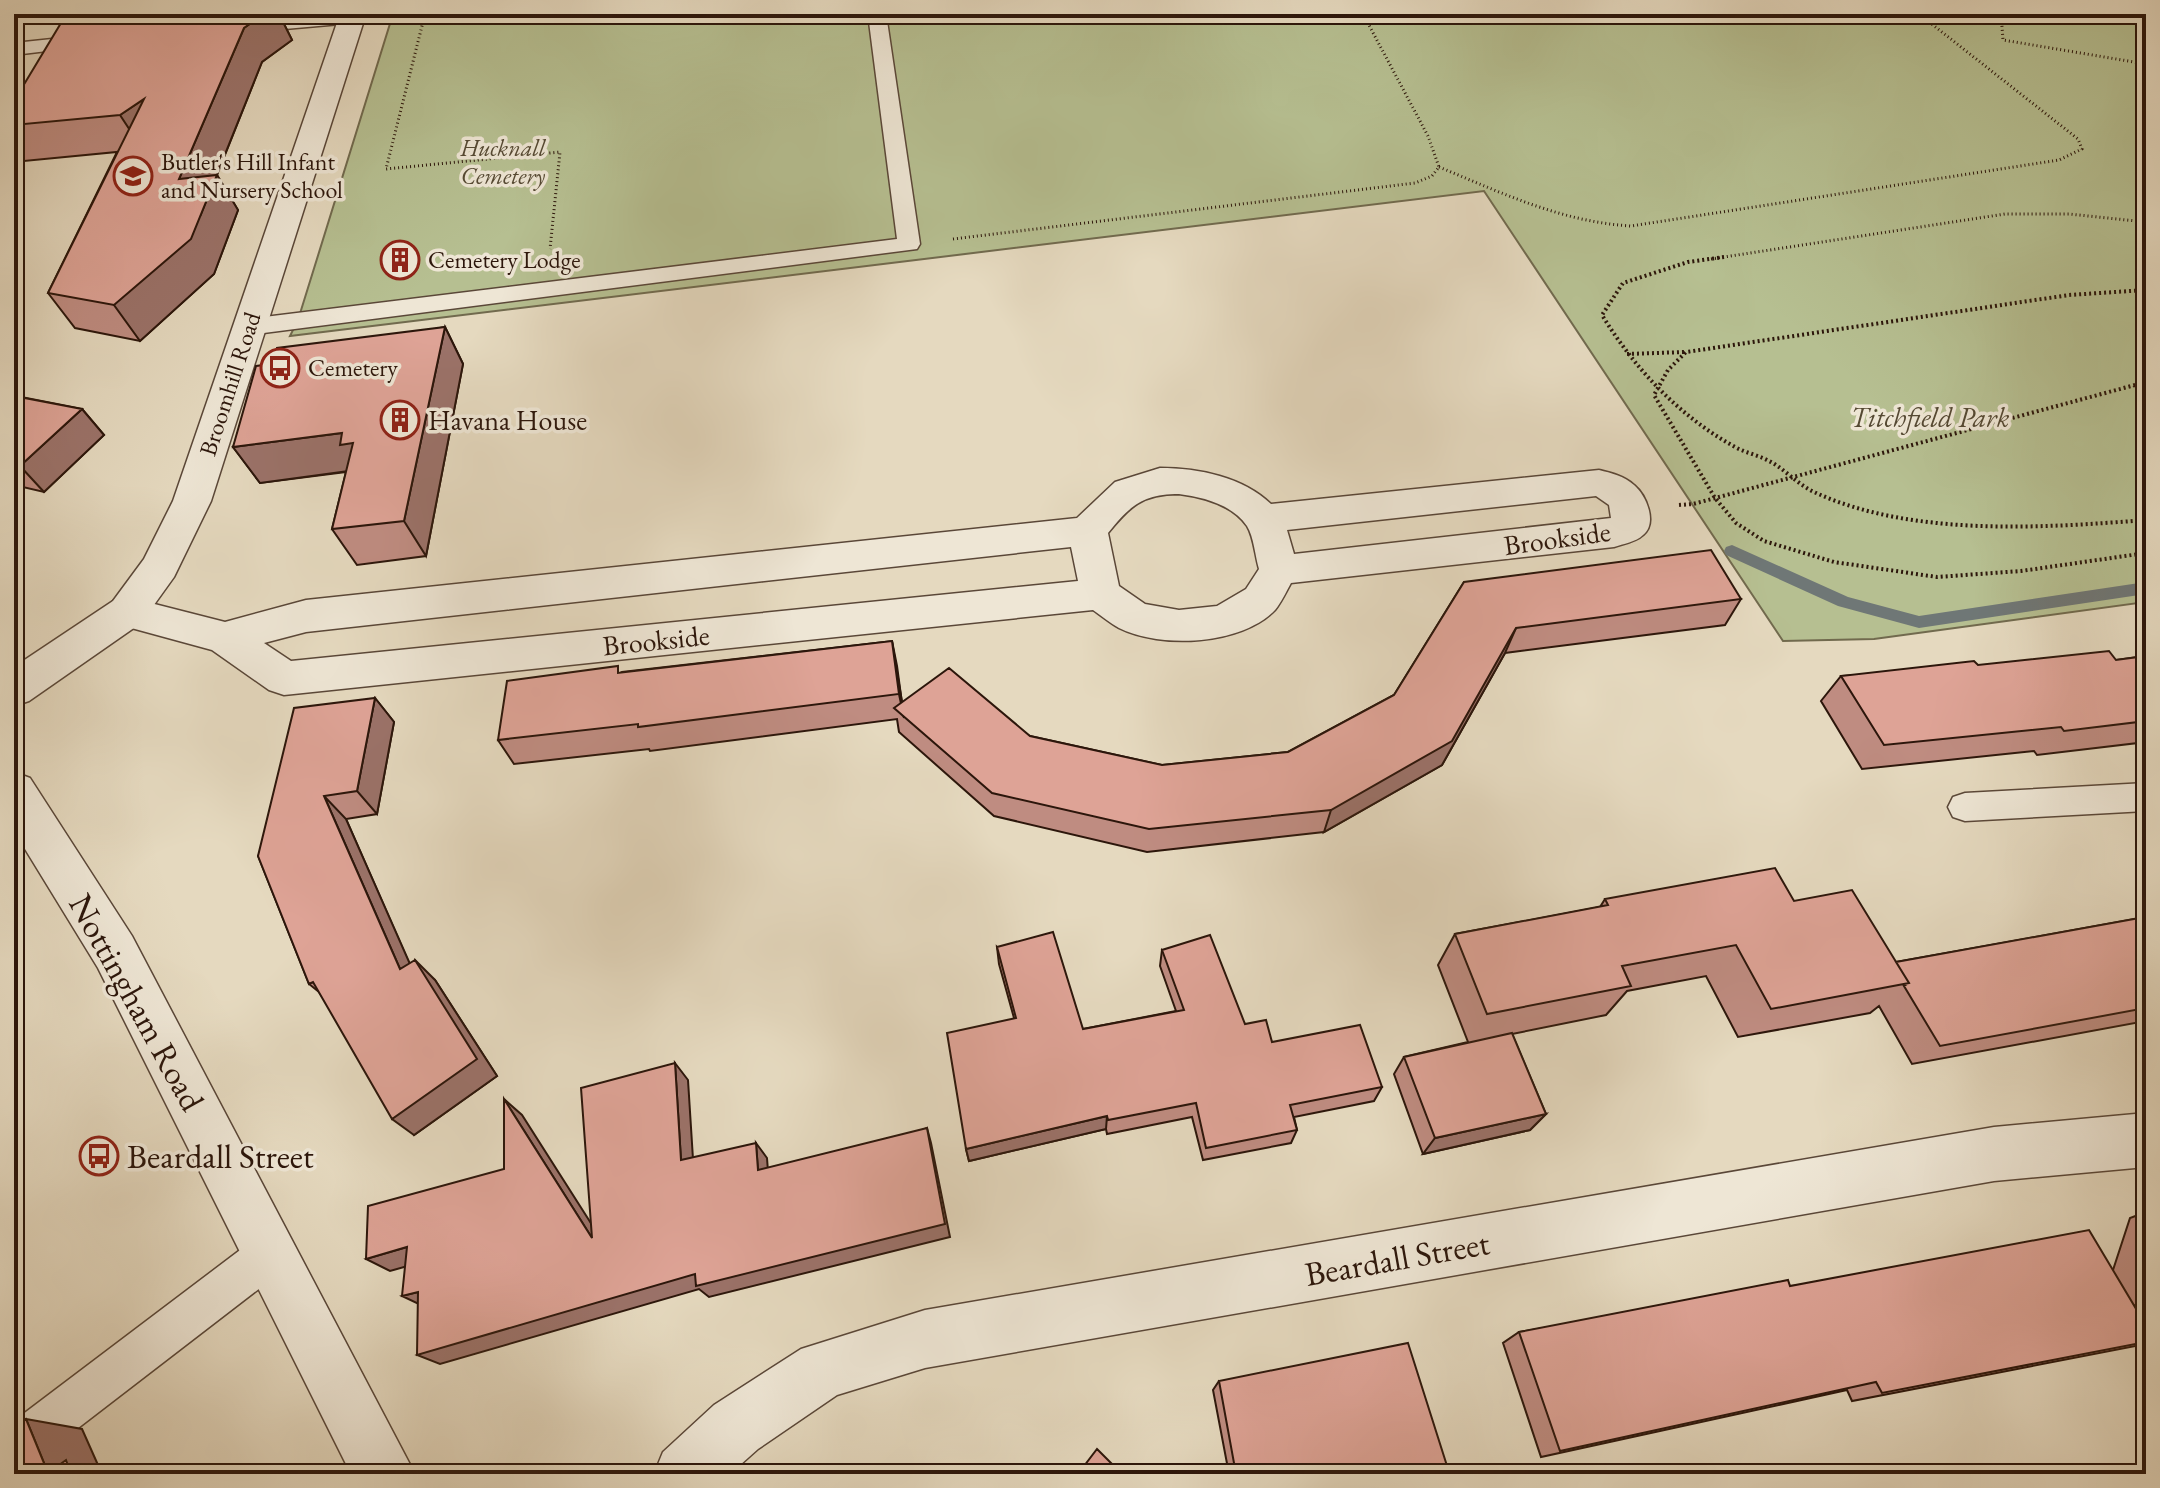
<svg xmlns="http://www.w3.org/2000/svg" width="2160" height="1488" viewBox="0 0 2160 1488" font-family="'EB Garamond',serif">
<rect width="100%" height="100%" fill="#e5d9bf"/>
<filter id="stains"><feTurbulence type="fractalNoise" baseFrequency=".0025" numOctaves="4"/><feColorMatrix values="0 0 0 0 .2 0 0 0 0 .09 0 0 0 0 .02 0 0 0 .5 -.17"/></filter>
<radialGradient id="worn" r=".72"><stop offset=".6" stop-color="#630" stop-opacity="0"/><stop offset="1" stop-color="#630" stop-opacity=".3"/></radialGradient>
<!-- green -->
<path fill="#b6bf91" stroke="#716a4e" stroke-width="2" d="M 393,14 L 2146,14 L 2146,602 L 1874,639 L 1783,641 L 1484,191 L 290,336 L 298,320 Z"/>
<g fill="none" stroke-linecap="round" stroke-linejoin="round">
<!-- stream -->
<path fill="#6f7776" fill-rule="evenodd" d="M 1732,545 L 1848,597 L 1919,616 L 2146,582 L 2146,594 L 1919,628 L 1838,606 L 1726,555 L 1724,551 L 1726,547 Z"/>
<!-- service casing -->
<g stroke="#5a4738" stroke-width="3">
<path id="service" d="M 322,14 L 359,14 L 361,17 L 352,23 L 239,33 L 229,27 L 239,21 Z
M 868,14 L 886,14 L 920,244 L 917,249 L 248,335 L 239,332 L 236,327 L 239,322 L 248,319 L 897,239 Z
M 90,35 L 100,41 L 97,45 L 14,55 L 14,43 Z
M 2146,783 L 2146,811 L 1965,821 L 1953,817 L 1948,807 L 1953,797 L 1965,793 Z
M 271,1232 L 286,1238 L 292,1253 L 286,1268 L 30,1465 L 14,1471 L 14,1421 L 256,1238 Z"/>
</g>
<!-- minor casing -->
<g stroke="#5a4738" stroke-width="3">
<path id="minor" d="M 1160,468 C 1199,468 1243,477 1271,504 L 1599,470 C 1611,473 1624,476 1634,485 C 1646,495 1658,523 1643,535 C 1636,542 1623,544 1614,547 L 1291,583 C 1286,592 1281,603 1275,610 C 1241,645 1161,649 1119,628 C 1110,623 1102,616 1093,610 L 284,695 L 269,690 L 212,650 L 113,623 L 107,612 L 113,601 L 127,597 L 225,622 L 306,600 L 1077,518 L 1115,482 ZM 1179,494 C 1202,497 1232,504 1247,526 C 1254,537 1255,556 1259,569 L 1246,589 L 1217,606 L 1179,610 L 1145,604 L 1119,586 L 1108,533 C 1130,506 1142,494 1179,494 ZM 1596,496 L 1609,505 L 1611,518 L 1294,554 L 1287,530 ZM 1071,547 L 1078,581 L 291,661 L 264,643 L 306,632 Z"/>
</g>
<!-- tertiary casing -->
<g stroke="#5a4738" stroke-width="3">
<path id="tertiary" d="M 340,14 L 366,14 L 211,501 L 174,577 L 141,623 L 29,701 L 14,706 L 14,667 L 113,601 L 144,559 L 173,501 Z
M 14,772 L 30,778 L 132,936 L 415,1474 L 351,1474 L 98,968 L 14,831 Z
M 2146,1113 L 2146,1167 L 1994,1181 L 925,1368 L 837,1395 L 758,1449 L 730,1474 L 654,1474 L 663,1452 L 714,1405 L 801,1349 L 925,1310 L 1994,1127 Z"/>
</g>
<!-- path-far1 -->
<path stroke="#2c160b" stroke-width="3" stroke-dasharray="1 3" stroke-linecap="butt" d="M 425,14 L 386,169 L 560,152 L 550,249
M 2001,14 L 2003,40 L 2146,64
M 423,22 L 520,14
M 1439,167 C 1502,193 1562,222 1631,226 L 2059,160 L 2082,149 L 2078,139 L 1919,14
M 953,239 L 1415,183 L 1432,176 L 1439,167 L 1428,136 L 1363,14
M 1711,259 L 2005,214 L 2069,214 L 2146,222"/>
<!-- path -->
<path stroke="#2c160b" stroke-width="4" stroke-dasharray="2 3" stroke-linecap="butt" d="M 1724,257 L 1688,262 L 1623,283 L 1602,315 C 1635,369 1679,416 1735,447 C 1746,453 1758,455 1769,461 C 1785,469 1797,484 1814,492 C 1911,537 2042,528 2146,520
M 2146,290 L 2069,295 L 1686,352 L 1668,370 L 1654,395 L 1715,498 L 1736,523 L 1764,541 L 1834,562 L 1937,577 L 2021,571 L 2146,553
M 1627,354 L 1685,352
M 2134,385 L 2146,397
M 1679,505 L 1693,504 L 2146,382"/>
<!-- service -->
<use href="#service" fill="#eee6d5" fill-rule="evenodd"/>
<!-- minor -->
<use href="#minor" fill="#eee6d5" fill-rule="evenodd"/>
<!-- tertiary -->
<use href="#tertiary" fill="#eee6d5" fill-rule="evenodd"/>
</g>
<!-- wall -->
<path fill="#bf8c81" stroke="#2c160b" stroke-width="2" d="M 85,14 L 144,14 L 138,17 L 173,14 L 279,14 L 292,40 L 262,62 L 217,175 L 238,210 L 214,274 L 140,341 L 75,328 L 48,293 L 117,152 L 24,161 L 14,147 L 14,101 L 90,21 Z
M 445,327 L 463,364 L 426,556 L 357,565 L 332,529 L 346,472 L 260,483 L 233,447 L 272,364 Z
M 14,394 L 16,396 L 82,409 L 104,435 L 44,492 L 14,485 Z
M 1464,582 L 1741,599 L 1725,625 L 1505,653 L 1442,765 L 1324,832 L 1147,852 L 994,816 L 899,732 L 897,719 L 650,751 L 649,749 L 514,764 L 498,740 L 622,672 L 892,641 L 902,702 L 1030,736 L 1162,765 L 1288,752 L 1394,695 Z
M 2146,656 L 2146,742 L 2037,755 L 2034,751 L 1862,769 L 1821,701 L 1841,676 L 2116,660 Z
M 375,698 L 394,722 L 377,814 L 346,819 L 409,963 L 435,980 L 497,1076 L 414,1135 L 319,992 L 309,984 L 258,856 Z
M 1605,899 L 1794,901 L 1896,962 L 2146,917 L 2146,1021 L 1912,1064 L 1879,1006 L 1870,1013 L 1738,1037 L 1706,976 L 1627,991 L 1606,1015 L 1512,1034 L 1546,1114 L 1530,1130 L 1423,1154 L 1394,1074 L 1404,1057 L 1468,1042 L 1438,965 L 1455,934 L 1600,907 Z
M 997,947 L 1083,1029 L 1176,1011 L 1160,966 L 1162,950 L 1245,1024 L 1272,1042 L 1382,1087 L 1374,1101 L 1294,1117 L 1297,1130 L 1291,1143 L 1203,1160 L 1192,1117 L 1107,1134 L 1106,1129 L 969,1161 L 966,1149 L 1014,1018 L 999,964 Z
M 2146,1212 L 2146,1344 L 1852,1401 L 1847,1390 L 1541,1457 L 1503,1343 L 1519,1332 L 1790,1286 L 2113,1270 L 2130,1218 Z
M 1219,1381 L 1448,1469 L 1434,1474 L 1229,1474 L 1213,1390 Z"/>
<!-- shaded-wall -->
<path fill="#9b7269" stroke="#2c160b" stroke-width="2" d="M 85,14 L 144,14 L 97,32 Z
M 264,14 L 279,14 L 292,40 L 262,62 L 201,214 L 179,179 L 244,28 Z
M 144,99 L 143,150 L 120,115 Z
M 217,175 L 238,210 L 214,274 L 140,341 L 114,305 Z
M 445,327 L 463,364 L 426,556 L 404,521 Z
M 82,409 L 104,435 L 44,492 L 20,466 Z
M 342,433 L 353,443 L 356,470 L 260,483 L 233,447 Z
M 1516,628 L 1505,653 L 1442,765 L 1324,832 L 1331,810 Z
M 892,641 L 897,666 L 904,718 L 899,694 Z
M 375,698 L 394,722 L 377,814 L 357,791 Z
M 324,796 L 346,819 L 421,989 L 400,969 Z
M 415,960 L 435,980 L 497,1076 L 414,1135 L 392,1119 Z
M 675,1063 L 688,1080 L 694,1175 L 681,1160 Z
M 504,1099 L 522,1115 L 608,1250 L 592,1238 Z
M 1546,1114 L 1530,1130 L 1423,1154 L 1435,1138 Z
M 1107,1116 L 1106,1129 L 969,1161 L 966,1149 Z
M 927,1128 L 931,1143 L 950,1237 L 709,1297 L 699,1289 L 440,1364 L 417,1355 Z
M 756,1143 L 767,1158 L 769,1185 L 758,1170 Z
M 407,1247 L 429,1260 L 390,1271 L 366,1259 Z
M 418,1292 L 425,1307 L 402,1296 Z
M 26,1419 L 82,1429 L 98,1465 L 121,1469 L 123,1474 L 48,1473 Z"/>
<!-- building -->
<path fill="#dea396" stroke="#2c160b" stroke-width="2" d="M 173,14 L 264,14 L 244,28 L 179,179 L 217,175 L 191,239 L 114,305 L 48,293 L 144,99 L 120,115 L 14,125 L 14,101 L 61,23 Z
M 445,327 L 404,521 L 332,529 L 353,443 L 340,445 L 342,433 L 233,447 L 256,366 L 272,364 L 277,348 Z
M 14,396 L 82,409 L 20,466 L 14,465 Z
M 1711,550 L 1741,599 L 1516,628 L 1452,741 L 1331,810 L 1149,829 L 992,793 L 894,708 L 949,668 L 1030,736 L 1162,765 L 1288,752 L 1394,695 L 1464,582 Z
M 892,641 L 899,694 L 638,727 L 638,724 L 498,740 L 507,681 L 618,666 L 618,673 Z
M 2109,651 L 2116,660 L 2146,656 L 2146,721 L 2064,731 L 2061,727 L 1884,745 L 1841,676 L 1974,661 L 1978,665 Z
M 375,698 L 357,791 L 324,796 L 400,969 L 415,960 L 477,1059 L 392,1119 L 313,982 L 309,984 L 258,856 L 294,708 Z
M 1775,868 L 1794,901 L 1852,890 L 1909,983 L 1771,1009 L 1736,945 L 1622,966 L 1631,986 L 1487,1014 L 1455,934 L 1608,905 L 1605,899 Z
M 2145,917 L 2146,1008 L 1940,1046 L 1904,986 L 1909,983 L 1896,962 Z
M 1053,932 L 1083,1029 L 1184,1010 L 1162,950 L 1210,935 L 1245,1024 L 1266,1020 L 1272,1042 L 1360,1025 L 1382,1087 L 1290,1105 L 1297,1130 L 1206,1148 L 1196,1103 L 1108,1120 L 1107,1116 L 966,1149 L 947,1033 L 1016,1018 L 997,947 Z
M 1512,1033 L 1546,1114 L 1435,1138 L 1404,1057 Z
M 675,1063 L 681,1160 L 756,1143 L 758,1170 L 927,1128 L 945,1224 L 696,1286 L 695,1274 L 417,1355 L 418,1292 L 402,1296 L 407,1247 L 366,1259 L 368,1206 L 504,1169 L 504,1099 L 592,1238 L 581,1088 Z
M 2089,1230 L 2135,1307 L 2146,1273 L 2146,1342 L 1882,1393 L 1876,1382 L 1560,1451 L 1519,1332 L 1788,1280 L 1790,1286 Z
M 1408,1343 L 1448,1469 L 1422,1474 L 1236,1474 L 1219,1381 Z
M 26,1419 L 48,1473 L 66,1460 L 71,1474 L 14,1474 L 14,1427 Z
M 1097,1449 L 1122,1474 L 1078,1474 Z"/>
<!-- icons -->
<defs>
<g id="school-ring" transform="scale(2)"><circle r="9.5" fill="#eee6d5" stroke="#8f2418" stroke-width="1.5"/><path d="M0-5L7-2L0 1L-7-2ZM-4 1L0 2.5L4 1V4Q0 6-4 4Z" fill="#8f2418"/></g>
<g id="building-ring" transform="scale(2)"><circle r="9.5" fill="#eee6d5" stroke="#8f2418" stroke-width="1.5"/><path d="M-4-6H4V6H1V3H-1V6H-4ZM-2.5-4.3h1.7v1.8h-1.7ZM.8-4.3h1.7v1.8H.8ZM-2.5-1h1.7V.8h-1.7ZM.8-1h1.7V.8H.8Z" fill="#8f2418"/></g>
<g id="bus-ring" transform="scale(2)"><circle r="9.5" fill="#eee6d5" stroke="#8f2418" stroke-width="1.5"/><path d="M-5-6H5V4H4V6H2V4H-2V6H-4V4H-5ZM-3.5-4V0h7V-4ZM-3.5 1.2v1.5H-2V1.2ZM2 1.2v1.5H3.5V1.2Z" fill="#8f2418"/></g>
</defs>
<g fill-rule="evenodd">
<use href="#school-ring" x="133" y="176"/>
<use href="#building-ring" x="400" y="260"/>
<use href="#bus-ring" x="280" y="368"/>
<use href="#building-ring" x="400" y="420"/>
<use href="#bus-ring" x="99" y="1156"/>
</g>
<g text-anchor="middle" stroke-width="7" stroke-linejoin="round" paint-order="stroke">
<!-- far-park labels -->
<g font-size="24" font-style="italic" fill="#554933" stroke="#eee6d5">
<text x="503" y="156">Hucknall<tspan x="503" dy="28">Cemetery</tspan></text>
</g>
<!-- far-poi labels -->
<g font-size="24" fill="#2c160b" stroke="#eee6d5" text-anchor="start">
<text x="161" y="170">Butler's Hill Infant<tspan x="161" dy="28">and Nursery School</tspan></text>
<text x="428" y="268">Cemetery Lodge</text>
<text x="308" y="376">Cemetery</text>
</g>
<!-- far-street labels -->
<g font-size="24" fill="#2c160b" stroke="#eee6d5">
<text transform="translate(230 384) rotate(-72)" y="8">Broomhill Road</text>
</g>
<!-- park labels -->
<g font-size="28" font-style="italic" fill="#554933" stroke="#eee6d5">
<text x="1930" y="427">Titchfield Park</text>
</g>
<!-- poi labels -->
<g font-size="28" fill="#2c160b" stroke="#eee6d5" text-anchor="start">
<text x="428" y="430">Havana House</text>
</g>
<!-- street labels -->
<g font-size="28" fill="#2c160b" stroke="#eee6d5">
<text transform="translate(1557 538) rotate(-8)" y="10">Brookside</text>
<text transform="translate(656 640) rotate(-6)" y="10">Brookside</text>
</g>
<!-- near-street labels -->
<g font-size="34" fill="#2c160b" stroke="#eee6d5">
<text transform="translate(137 1002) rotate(61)" y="12">Nottingham Road</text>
<text transform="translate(1397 1258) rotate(-10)" y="12">Beardall Street</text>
</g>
<!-- near-poi labels -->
<g font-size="34" fill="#2c160b" stroke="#eee6d5" text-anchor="start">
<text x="127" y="1168">Beardall Street</text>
</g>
</g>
<!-- margin -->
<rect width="2160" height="1488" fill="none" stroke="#e5d9bf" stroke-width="48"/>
<rect x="16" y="16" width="2128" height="1456" fill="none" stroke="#2c160b" stroke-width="4"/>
<rect x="24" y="24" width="2112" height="1440" fill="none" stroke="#2c160b" stroke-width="2"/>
<rect width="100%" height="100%" filter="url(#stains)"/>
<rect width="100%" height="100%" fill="url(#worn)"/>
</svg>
